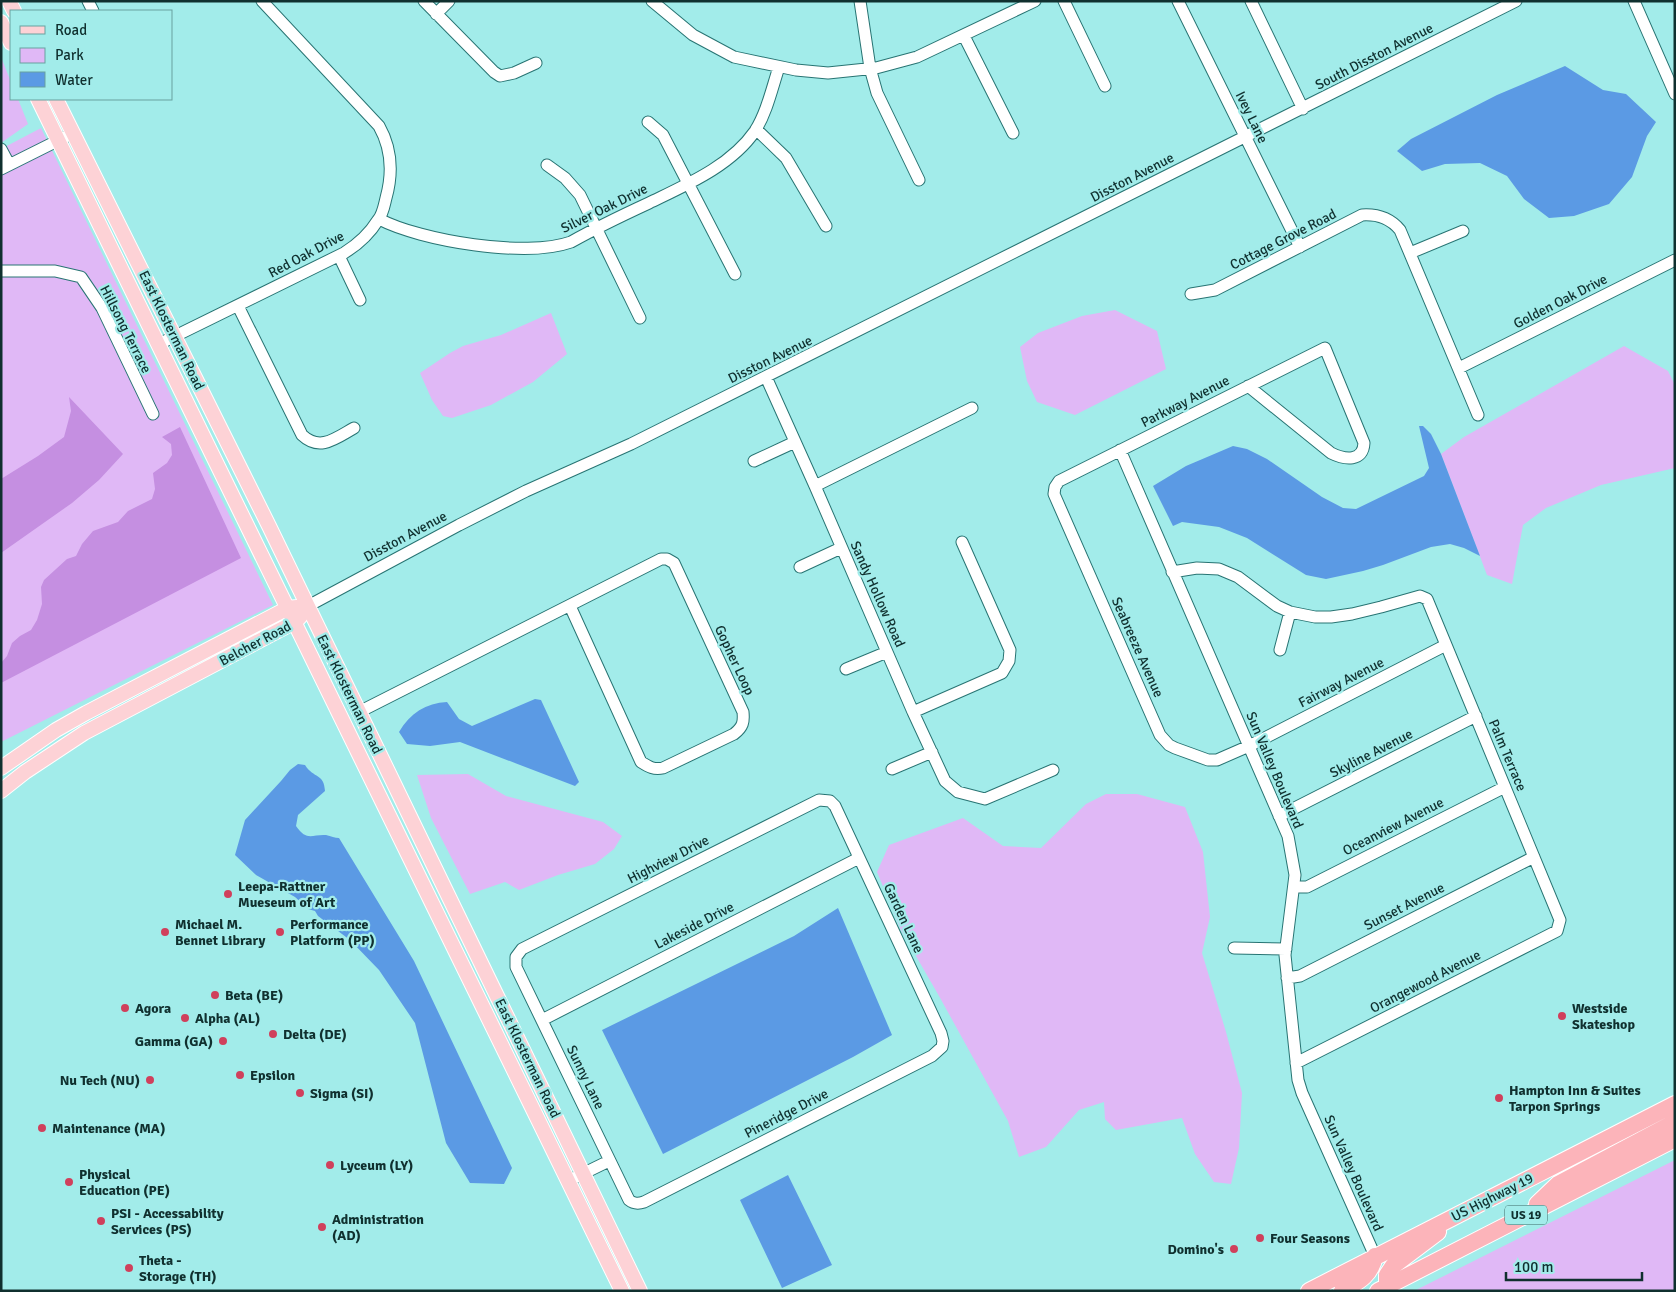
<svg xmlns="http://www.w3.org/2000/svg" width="1676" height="1292" viewBox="0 0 1676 1292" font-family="Signika,sans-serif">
<rect width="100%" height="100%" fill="#a2ecea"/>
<!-- green -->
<path fill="#e0b8f6" d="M 1,57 L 11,82 L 11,99 L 18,99 L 28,124 L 1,143 Z
M 41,128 L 273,605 L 1,742 L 1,149 Z
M 1115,310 L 1157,331 L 1166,369 L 1075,415 L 1037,402 L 1027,381 L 1020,347 L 1038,333 L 1082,316 Z
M 551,313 L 567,354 L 533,382 L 491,405 L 452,418 L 443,416 L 432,400 L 420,373 L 450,353 L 463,346 L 501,335 Z
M 1624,346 L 1668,371 L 1675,385 L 1675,468 L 1601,485 L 1546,508 L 1523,525 L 1512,584 L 1487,575 L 1441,454 L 1464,437 Z
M 468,774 L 506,796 L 603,822 L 622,836 L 614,849 L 595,864 L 558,875 L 519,890 L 505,882 L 470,894 L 431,818 L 417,775 Z
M 1106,794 L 1137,794 L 1185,807 L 1203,852 L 1210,917 L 1202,953 L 1226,1032 L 1242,1093 L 1239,1148 L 1231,1184 L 1214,1182 L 1195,1154 L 1182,1118 L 1116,1130 L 1105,1119 L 1104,1102 L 1079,1110 L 1046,1147 L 1019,1157 L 1008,1121 L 939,996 L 901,930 L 877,872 L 889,845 L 963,818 L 1003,846 L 1041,848 L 1086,804 Z
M 1675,1160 L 1675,1291 L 1414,1291 Z"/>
<!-- forest -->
<path fill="#c58fe1" d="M 69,397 L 123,454 L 99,480 L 72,503 L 1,553 L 1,479 L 38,456 L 64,437 L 71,411 Z
M 180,427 L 241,558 L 1,683 L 1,663 L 7,656 L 12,643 L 20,636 L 31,630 L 37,620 L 42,604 L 41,587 L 44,580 L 67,559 L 76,556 L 82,544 L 93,531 L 118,522 L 128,511 L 152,499 L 155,489 L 153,473 L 167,463 L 172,455 L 171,444 L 162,437 Z"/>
<!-- water -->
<path fill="#5b9ae4" d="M 1565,66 L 1603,90 L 1626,94 L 1656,122 L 1647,136 L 1632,177 L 1609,204 L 1574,216 L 1549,218 L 1524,199 L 1507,176 L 1480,163 L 1445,164 L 1422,171 L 1397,151 L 1411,139 L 1497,95 Z
M 1419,426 L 1423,426 L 1431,434 L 1441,454 L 1480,556 L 1464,548 L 1450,544 L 1431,547 L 1383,565 L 1363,571 L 1326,579 L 1306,575 L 1247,538 L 1219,527 L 1182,522 L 1173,526 L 1153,486 L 1186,466 L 1233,446 L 1247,449 L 1267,459 L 1322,497 L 1343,508 L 1356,509 L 1424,476 L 1429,468 Z
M 535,699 L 541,700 L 579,782 L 575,786 L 460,742 L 430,746 L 407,744 L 399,732 C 410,713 426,703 447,702 L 459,719 L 472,726 Z
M 298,764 L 305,765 C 314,779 324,773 325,791 L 298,815 L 296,826 C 307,842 312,834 326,835 C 331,836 335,838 339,838 L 414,961 L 512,1168 L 504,1184 L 470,1183 L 446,1143 L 415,1023 L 379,970 L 350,940 L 318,916 L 315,911 L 308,909 L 295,897 L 256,875 L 235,855 L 245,820 L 281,781 L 290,770 Z
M 838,908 L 892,1035 L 853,1057 L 663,1154 L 602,1030 L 794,936 Z
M 788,1175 L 832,1265 L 782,1288 L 740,1200 Z"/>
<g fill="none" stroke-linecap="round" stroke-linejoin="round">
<!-- minor casing -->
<g stroke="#287473" stroke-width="13">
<path id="minor" d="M 88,1 L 93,11
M 424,1 L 494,72 L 500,76 L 514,73 L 536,63
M 652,1 L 693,35 L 734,57 L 796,70 L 828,73 L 876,68 L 917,57 L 1035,1
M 860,1 L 870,68 L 877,93 L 919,180
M 1064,1 L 1105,86
M 1178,1 L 1300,247
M 1251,1 L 1303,109
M 1634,1 L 1675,94
M 436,14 L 449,1
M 964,36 L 1013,133
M 648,122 L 663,135 L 735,274
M 756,129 L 786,158 L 826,226
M 1,149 L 9,164
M 547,165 L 565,178 L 580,195 L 640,318
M 1,169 L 73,133
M 379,219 C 421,241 526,258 571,242 C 596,228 623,215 649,203 C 686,185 731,166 755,131 C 767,112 772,88 779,67
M 1410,253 L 1463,231
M 339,256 L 360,300
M 1,271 L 55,271 L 81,277 L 102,308 L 153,414
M 1191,294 L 1215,290 L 1362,215 C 1378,214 1390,218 1400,230 L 1478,415
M 238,306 L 302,435 C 320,452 336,438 354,428
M 159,344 L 344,253 C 357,245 370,233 378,220 C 383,214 384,206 386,198 C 393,173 392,149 379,126 L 262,1
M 1459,368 L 1675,260
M 766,377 L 815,486 L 913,712 L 945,781 L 958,792 L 985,799 L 1053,770
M 1248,386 L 1331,453 C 1345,460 1363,462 1364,443 L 1325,348 L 1059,481 L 1055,487 L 1054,494 L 1160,735 L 1169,745 L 1175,748 L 1208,760 L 1217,760 L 1249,746 L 1446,645
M 1120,450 L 1288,836 L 1295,875 L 1285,955 L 1298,1080 L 1302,1093 L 1375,1256
M 754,461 L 795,442
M 815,486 L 972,408
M 800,567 L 841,548
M 1172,572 L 1197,568 L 1219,569 L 1238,577 L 1277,606 L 1290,612 L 1315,617 L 1331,617 L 1352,614 L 1381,607 L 1420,596 L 1427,599 L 1560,920 L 1557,931 L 1296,1063
M 308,606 L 459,525 L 526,491 L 631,444 L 1516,1
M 1280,650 L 1290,612
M 846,669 L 887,652
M 359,712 L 661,559 L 667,559 L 674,563 L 743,712 C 744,722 743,727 734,734 L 663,768 C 654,770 649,767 641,762 L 570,606
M 913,712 L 1002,673 L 1009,661 L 1010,650 L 962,542
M 892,769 L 932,752
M 819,800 L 830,801 L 835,806 L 941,1033 L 943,1041 L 942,1047 L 932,1056 L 644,1202 C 638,1204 634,1204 629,1200 L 516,967 L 516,957 L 522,949 Z
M 1279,816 L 1476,716
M 1294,887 L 1307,887 L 1505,787
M 1234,948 L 1286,949
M 1287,978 L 1300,976 L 1534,857
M 542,1020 L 859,858
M 568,1181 L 609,1161"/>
</g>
<!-- major casing -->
<g stroke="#fff" stroke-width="16">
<path id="major" d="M 9,1 L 14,11
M 1,22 L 11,43
M 38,99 L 622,1291
M 56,99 L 269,526 L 640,1291
M 1,768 L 56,730 L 86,713 L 288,608 L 297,607
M 1,791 L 25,772 L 84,733 L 295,622 L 300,617"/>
</g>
<!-- highway casing -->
<g stroke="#fff" stroke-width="18">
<path id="highway" d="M 1537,1204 L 1558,1184 L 1671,1124 L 1675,1120
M 1387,1286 L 1387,1275 L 1393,1266 L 1438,1232
M 1309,1291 L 1675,1104
M 1342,1291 C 1358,1282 1371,1276 1375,1256
M 1378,1291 L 1675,1139"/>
</g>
<!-- minor -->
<use href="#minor" stroke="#fff" stroke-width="11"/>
<!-- major -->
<use href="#major" stroke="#fdd2d6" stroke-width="14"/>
<!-- highway -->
<use href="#highway" stroke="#fcb4ba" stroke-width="16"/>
</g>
<!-- markers -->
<g fill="#d0405c" stroke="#a2ecea" stroke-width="2">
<circle cx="228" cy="894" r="5"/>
<circle cx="165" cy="932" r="5"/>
<circle cx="280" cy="932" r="5"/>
<circle cx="215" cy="995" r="5"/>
<circle cx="125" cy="1008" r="5"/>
<circle cx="1562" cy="1016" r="5"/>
<circle cx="185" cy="1018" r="5"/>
<circle cx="273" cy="1034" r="5"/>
<circle cx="223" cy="1041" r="5"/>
<circle cx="240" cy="1075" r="5"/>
<circle cx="150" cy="1080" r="5"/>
<circle cx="300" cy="1093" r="5"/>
<circle cx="1499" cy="1098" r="5"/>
<circle cx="42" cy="1128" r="5"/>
<circle cx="330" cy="1165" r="5"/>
<circle cx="69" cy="1182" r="5"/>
<circle cx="101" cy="1221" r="5"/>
<circle cx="322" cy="1227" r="5"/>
<circle cx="1260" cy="1238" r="5"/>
<circle cx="1234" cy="1249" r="5"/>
<circle cx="129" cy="1268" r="5"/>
</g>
<g text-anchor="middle" stroke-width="4.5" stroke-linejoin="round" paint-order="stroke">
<!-- shield labels -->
<rect fill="#a2ecea" stroke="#3c6867" stroke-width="1" x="1505" y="1205.5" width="42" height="19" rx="4"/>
<g font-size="12" font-weight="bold" fill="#10302f">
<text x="1526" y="1219">US 19</text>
</g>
<!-- street labels -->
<g font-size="14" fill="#10302f" stroke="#a2ecea">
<text transform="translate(1374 56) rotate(-27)" y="5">South Disston Avenue</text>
<text transform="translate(1252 117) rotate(64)" y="5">Ivey Lane</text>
<text transform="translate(1132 177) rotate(-27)" y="5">Disston Avenue</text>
<text transform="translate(604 208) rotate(-26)" y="5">Silver Oak Drive</text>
<text transform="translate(1283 239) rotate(-27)" y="5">Cottage Grove Road</text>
<text transform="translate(306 254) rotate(-28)" y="5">Red Oak Drive</text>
<text transform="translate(1560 301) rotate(-27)" y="5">Golden Oak Drive</text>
<text transform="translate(126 329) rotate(63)" y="5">Hillsong Terrace</text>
<text transform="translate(172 330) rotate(64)" y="5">East Klosterman Road</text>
<text transform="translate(770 359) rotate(-26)" y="5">Disston Avenue</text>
<text transform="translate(1185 401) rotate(-27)" y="5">Parkway Avenue</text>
<text transform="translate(405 536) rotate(-28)" y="5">Disston Avenue</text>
<text transform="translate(878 594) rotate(66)" y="5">Sandy Hollow Road</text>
<text transform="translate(255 643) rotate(-28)" y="5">Belcher Road</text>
<text transform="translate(1138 647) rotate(66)" y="5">Seabreeze Avenue</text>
<text transform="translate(735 660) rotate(65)" y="5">Gopher Loop</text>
<text transform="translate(1341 682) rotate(-27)" y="5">Fairway Avenue</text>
<text transform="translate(350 694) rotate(64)" y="5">East Klosterman Road</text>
<text transform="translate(1371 753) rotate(-27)" y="5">Skyline Avenue</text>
<text transform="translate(1508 755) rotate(67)" y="5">Palm Terrace</text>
<text transform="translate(1275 770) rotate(67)" y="5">Sun Valley Boulevard</text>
<text transform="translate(1393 826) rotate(-27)" y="5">Oceanview Avenue</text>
<text transform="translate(668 859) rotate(-27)" y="5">Highview Drive</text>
<text transform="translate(1404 906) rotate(-27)" y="5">Sunset Avenue</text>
<text transform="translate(904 918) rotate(65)" y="5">Garden Lane</text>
<text transform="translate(694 925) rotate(-27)" y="5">Lakeside Drive</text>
<text transform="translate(1425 981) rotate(-27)" y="5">Orangewood Avenue</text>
<text transform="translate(528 1058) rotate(64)" y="5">East Klosterman Road</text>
<text transform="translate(586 1077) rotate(64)" y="5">Sunny Lane</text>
<text transform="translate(786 1113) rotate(-27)" y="5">Pineridge Drive</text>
<text transform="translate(1354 1173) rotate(66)" y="5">Sun Valley Boulevard</text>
<text transform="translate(1492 1197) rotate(-27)" y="5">US Highway 19</text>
</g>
<!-- poi labels -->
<g font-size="14" font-weight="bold" fill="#10302f" stroke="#a2ecea" text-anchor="start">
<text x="238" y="891">Leepa-Rattner<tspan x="238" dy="16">Mueseum of Art</tspan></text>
<text x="175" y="929">Michael M.<tspan x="175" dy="16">Bennet Library</tspan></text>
<text x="290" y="929">Performance<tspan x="290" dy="16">Platform (PP)</tspan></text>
<text x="225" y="1000">Beta (BE)</text>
<text x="135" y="1013">Agora</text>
<text x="1572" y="1013">Westside<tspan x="1572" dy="16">Skateshop</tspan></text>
<text x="195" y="1023">Alpha (AL)</text>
<text x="283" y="1039">Delta (DE)</text>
<text x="213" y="1046" text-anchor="end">Gamma (GA)</text>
<text x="250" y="1080">Epsilon</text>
<text x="140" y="1085" text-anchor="end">Nu Tech (NU)</text>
<text x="1509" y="1095">Hampton Inn &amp; Suites<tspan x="1509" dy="16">Tarpon Springs</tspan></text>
<text x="310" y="1098">Sigma (SI)</text>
<text x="52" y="1133">Maintenance (MA)</text>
<text x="340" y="1170">Lyceum (LY)</text>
<text x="79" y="1179">Physical<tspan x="79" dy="16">Education (PE)</tspan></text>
<text x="111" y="1218">PSI - Accessability<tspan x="111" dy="16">Services (PS)</tspan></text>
<text x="332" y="1224">Administration<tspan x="332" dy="16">(AD)</tspan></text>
<text x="1270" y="1243">Four Seasons</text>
<text x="1224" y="1254" text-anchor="end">Domino's</text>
<text x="139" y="1265">Theta -<tspan x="139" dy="16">Storage (TH)</tspan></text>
</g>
</g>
<!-- border -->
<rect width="1676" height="1292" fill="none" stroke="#10302f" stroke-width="5"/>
<!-- legend -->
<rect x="10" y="10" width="162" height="90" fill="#a2ecea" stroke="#68a19f"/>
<rect x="20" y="26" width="25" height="8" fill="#fdd2d6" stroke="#68a19f"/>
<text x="55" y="35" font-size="15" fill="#10302f">Road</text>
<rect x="20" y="48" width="25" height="15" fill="#e0b8f6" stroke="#68a19f"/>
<text x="55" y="60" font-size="15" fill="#10302f">Park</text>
<rect x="20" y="72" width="25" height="15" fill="#5b9ae4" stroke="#68a19f"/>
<text x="55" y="85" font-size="15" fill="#10302f">Water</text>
<!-- scale -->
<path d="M1506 1272v8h136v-8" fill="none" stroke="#10302f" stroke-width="2.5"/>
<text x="1514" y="1272" font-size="15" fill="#10302f" stroke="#a2ecea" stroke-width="4" paint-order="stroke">100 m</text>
</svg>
